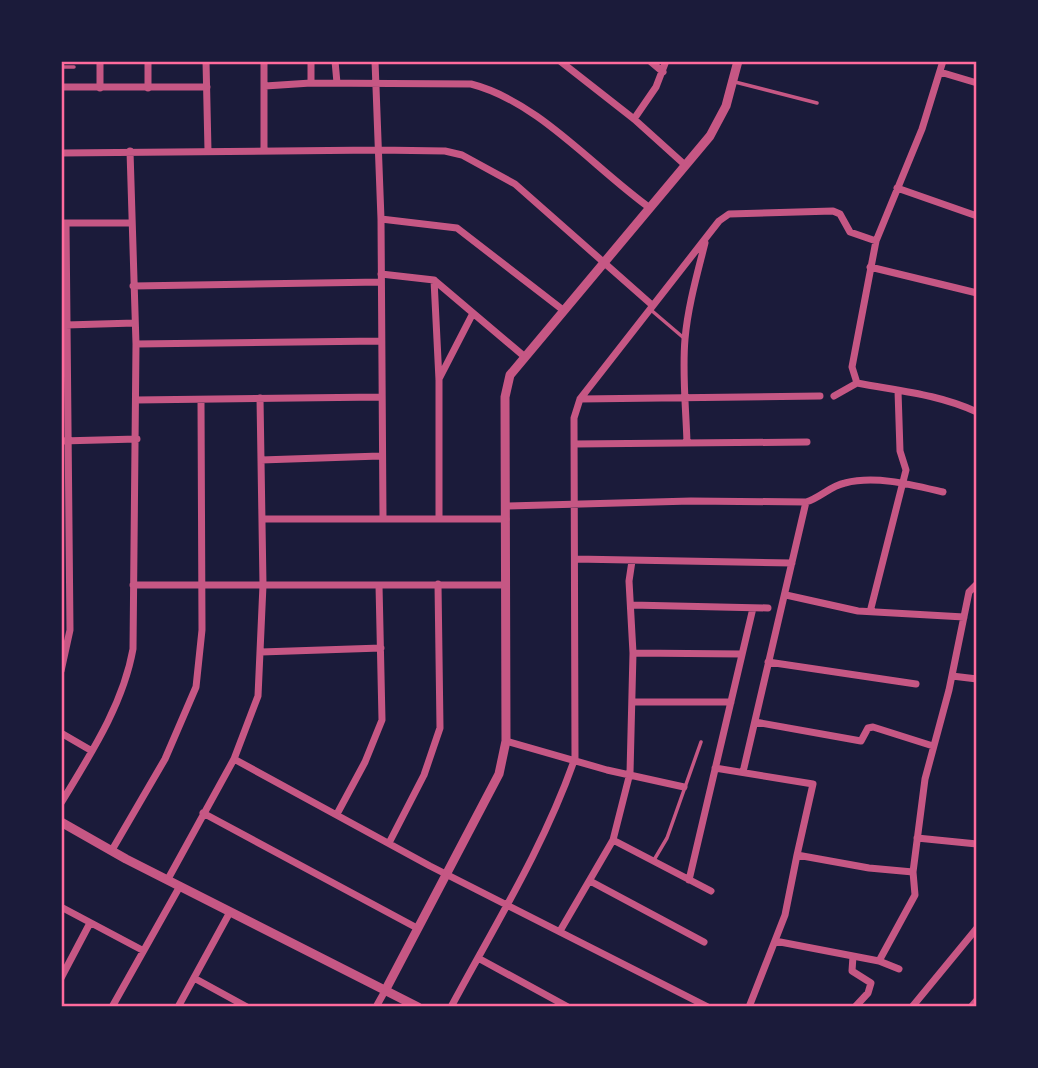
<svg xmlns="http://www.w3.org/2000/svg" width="1038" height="1068" viewBox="0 0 1038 1068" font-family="'Golos Text',sans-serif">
<rect width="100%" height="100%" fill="#1b1b3a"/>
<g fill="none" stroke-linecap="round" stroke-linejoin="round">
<!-- service -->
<path stroke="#c65784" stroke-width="3.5" d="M 61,67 L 74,67
M 735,82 L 817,103
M 651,310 L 685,339
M 654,860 L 667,838 L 701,742"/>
<!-- minor -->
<path stroke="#c65784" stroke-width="7" d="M 100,61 L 100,88
M 148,61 L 148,88
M 206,61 L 208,151
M 264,61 L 264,150
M 311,61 L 311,83
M 335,61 L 337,83
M 375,61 L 381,219 L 383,517
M 560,61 L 634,119 L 685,165
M 650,61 L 663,72
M 943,61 L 922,129 L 876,241 L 852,367 L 857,383 C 899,391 938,394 977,412
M 940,72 L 977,83
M 265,86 L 311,83 L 471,84 C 538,101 594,168 650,208
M 61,87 L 207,87
M 634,119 L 656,87 L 666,61
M 61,153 L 378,150 L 445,151 L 462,155 L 515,184 L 652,305
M 897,188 L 977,216
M 381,219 L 457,228 L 563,310
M 62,223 L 130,223
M 870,267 L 977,293
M 381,274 L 434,280 L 525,357
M 434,280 L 439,380 L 439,518
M 133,286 L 381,282
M 66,325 L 135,323
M 136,344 L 381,341
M 439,379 L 472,315
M 834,396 L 857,383
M 580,399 L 820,396
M 136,400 L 380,397
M 61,441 L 137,439
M 687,443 C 686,408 682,374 685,339 C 688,306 697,275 705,243
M 574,444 L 807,442
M 261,460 L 380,456
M 506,506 L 691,501 L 806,502 C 820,498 830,486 845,483 C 876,475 913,485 943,492
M 263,519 L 506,519
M 575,559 L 792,563
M 133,585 L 506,585
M 786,595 L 858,611 L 964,617
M 631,605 L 768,608
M 870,612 L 906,470 L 900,451 L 898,391
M 261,652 L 381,648
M 633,653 L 742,654
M 768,662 L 916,684
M 61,671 L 70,630 L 66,223
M 952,676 L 977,679
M 633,702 L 731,702
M 755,722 L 861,741 L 868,728 L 873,727 L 933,746
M 61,733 L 92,751
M 506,741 L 607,770 L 684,787
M 234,759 L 430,866 L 708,1007
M 715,768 L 813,784 L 797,855
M 743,772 L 806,502
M 61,803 C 90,755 123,705 133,649 L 136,344 L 130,151
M 203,813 L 417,928
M 337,814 L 365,762 L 382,720 L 379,585
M 917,838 L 977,844
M 613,840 L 711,891
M 389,843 L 424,775 L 440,728 L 438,584
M 112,850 L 165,759 L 196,687 L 202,630 L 201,401
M 168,879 L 234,759 L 258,696 L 263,585 L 260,398
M 689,880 L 753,608
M 590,881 L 704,942
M 61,907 L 142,950
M 560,931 L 613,840 L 630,773 L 633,653 L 629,581 L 632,561
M 775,941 L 879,961 L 899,969
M 853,956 L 852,971 L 871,983 L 868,993 L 855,1007
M 478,958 L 568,1007
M 879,961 L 915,895 L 913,872
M 61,978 L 90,923
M 194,978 L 247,1007
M 112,1007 L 180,886
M 178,1007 L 230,912
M 376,1007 L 386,989
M 451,1007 C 495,925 544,847 575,758 L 574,418 L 580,399 L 719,221 L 729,214 L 833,211 L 840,214 L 850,232 L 876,241
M 749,1007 L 785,915 L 797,855 L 869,868 L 913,872 L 925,779 L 949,690 L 969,592 L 977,584
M 912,1007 L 977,928
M 971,1007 L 977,1000"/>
<!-- tertiary -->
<path stroke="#c65784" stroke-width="9" d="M 61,822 L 126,859 L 418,1007
M 386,989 L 499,774 L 506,741 L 505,397 L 510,375 L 710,136 L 726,106 L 738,61"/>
</g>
<!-- border -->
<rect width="1038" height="1068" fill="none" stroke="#1b1b3a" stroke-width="126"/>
<rect x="63" y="63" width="912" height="942" fill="none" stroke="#ff6b9d" stroke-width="2.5"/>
</svg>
